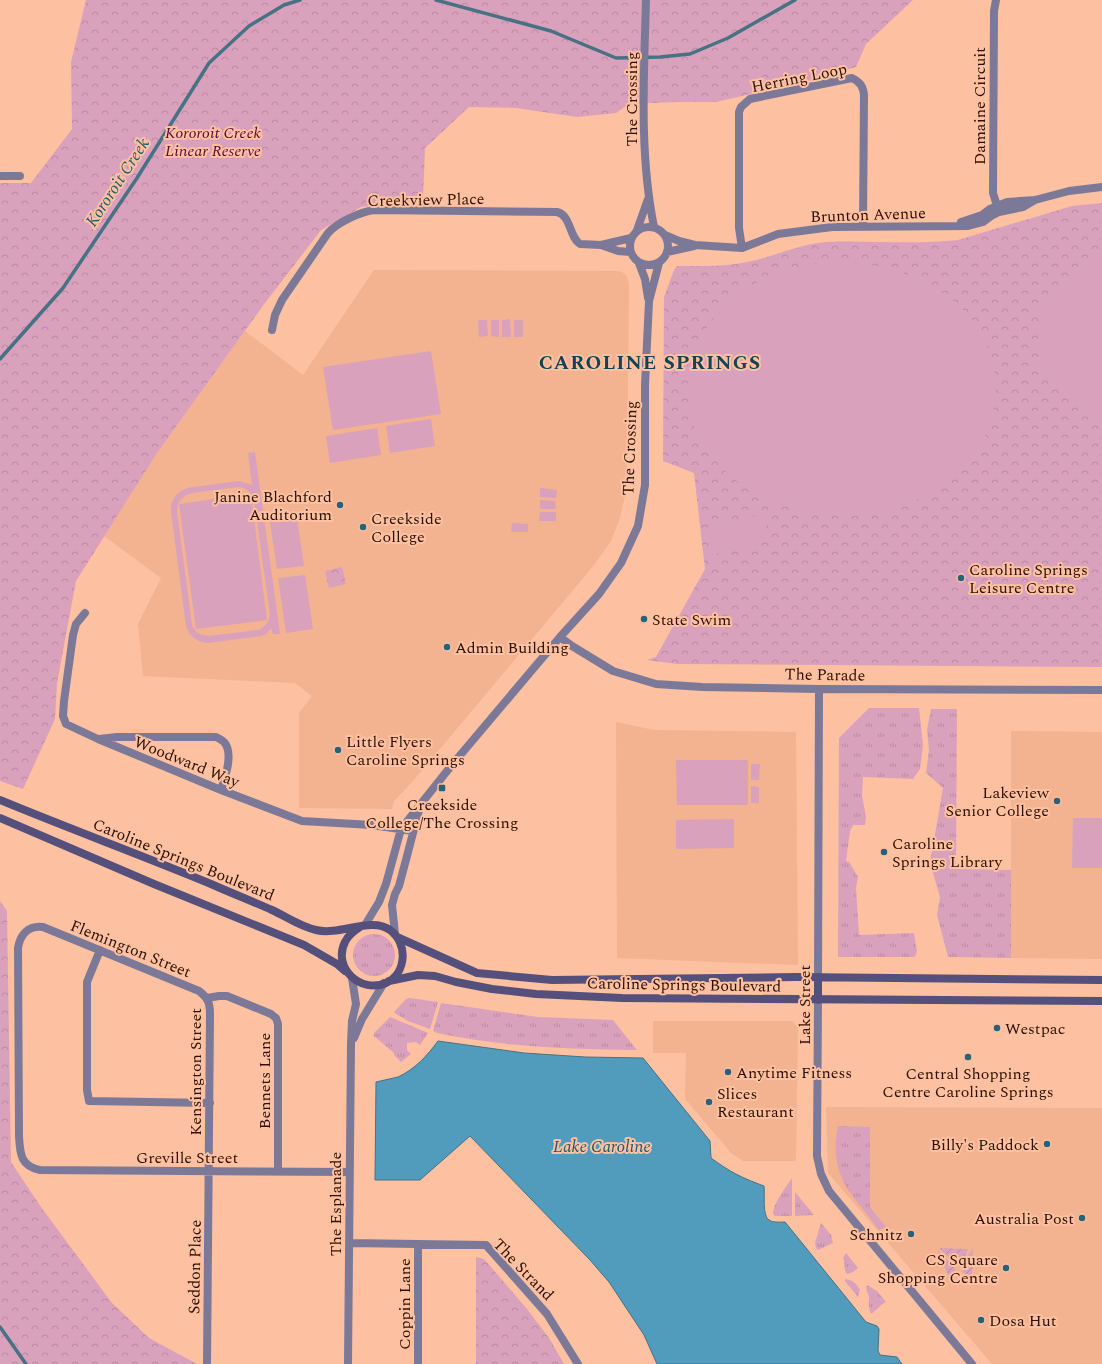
<svg xmlns="http://www.w3.org/2000/svg" width="1102" height="1364" viewBox="0 0 1102 1364" font-family="Spectral,serif">
<defs>
<pattern id="grass-tufts" width="24" height="20" patternUnits="userSpaceOnUse"><rect width="24" height="20" fill="#daa1bd"/><path d="M3 7l-1-3M5 7V3M7 7l1-3M15 17l-1-3M17 17v-4M19 17l1-3" fill="none" stroke="#bb8aa1"/></pattern>
<pattern id="park-crowns" width="20" height="18" patternUnits="userSpaceOnUse"><rect width="20" height="18" fill="#daa1bd"/><path d="M2 6a3 3 0 1 1 6 0M12 15a3 3 0 1 1 6 0" fill="none" stroke="#bb8aa1"/></pattern>
<pattern id="garden-furrows" width="10" height="10" patternUnits="userSpaceOnUse"><rect width="10" height="10" fill="#daa1bd"/><path d="M-1 1l2-2M0 10L10 0M9 11l2-2" fill="none" stroke="#bb8aa1"/></pattern>
</defs>
<rect width="100%" height="100%" fill="#fdc0a1"/>
<!-- built -->
<path fill="#f3b290" d="M 374,270 L 617,271 L 622,272 L 626,275 L 629,284 L 627,480 L 625,496 L 620,518 L 611,541 L 594,565 L 434,756 L 413,781 L 394,801 L 392,809 L 299,808 L 299,713 L 312,696 L 295,683 L 143,676 L 138,624 L 161,578 L 104,536 L 157,453 L 245,331 L 303,375 Z
M 616,722 L 654,730 L 796,732 L 798,965 L 617,958 Z
M 1011,731 L 1102,732 L 1102,959 L 1011,958 Z
M 653,1021 L 792,1021 L 798,1027 L 796,1161 L 743,1161 L 731,1153 L 686,1100 L 685,1095 L 686,1053 L 653,1053 Z
M 826,1107 L 1102,1108 L 1102,1364 L 992,1364 L 828,1173 Z"/>
<!-- grass -->
<path fill="url(#grass-tufts)" d="M 869,708 L 919,708 L 923,745 L 920,769 L 913,779 L 863,777 L 862,795 L 866,817 L 865,825 L 853,825 L 850,831 L 846,861 L 849,862 L 858,877 L 856,888 L 859,935 L 914,933 L 917,951 L 915,957 L 838,957 L 839,738 Z
M 931,709 L 957,709 L 956,869 L 1011,870 L 1011,958 L 948,957 L 937,915 L 940,897 L 930,863 L 943,788 L 926,773 L 929,750 L 927,730 Z
M353 955a21 21 0 1 1 42 0a21 21 0 1 1-42 0Z
M 409,998 L 438,1002 L 430,1029 L 408,1021 L 395,1013 L 394,1012 L 406,999 Z
M 441,1003 L 538,1017 L 613,1020 L 637,1050 C 571,1049 502,1047 437,1033 L 433,1031 Z
M 390,1017 L 428,1033 L 420,1045 L 416,1042 L 407,1043 L 407,1050 L 411,1054 L 401,1062 L 394,1055 L 394,1053 L 374,1036 L 374,1033 Z
M 838,1126 L 870,1127 L 870,1207 L 886,1227 L 879,1230 L 848,1190 C 836,1170 833,1150 838,1126 Z
M 792,1178 L 792,1216 L 775,1216 L 773,1214 C 773,1204 786,1187 792,1178 Z
M 795,1192 L 814,1215 L 795,1216 Z
M 821,1223 L 831,1235 L 833,1243 L 818,1250 L 816,1248 L 815,1243 Z
M 846,1253 L 858,1268 L 853,1272 L 847,1274 C 843,1269 846,1264 843,1258 Z
M 845,1279 C 854,1281 856,1283 860,1290 L 858,1297 L 845,1281 Z
M 867,1285 L 877,1291 L 886,1302 C 880,1305 877,1310 871,1314 C 868,1308 869,1303 869,1297 C 868,1292 865,1290 867,1285 Z"/>
<!-- park -->
<path fill="url(#park-crowns)" d="M 86,0 L 913,0 L 866,44 L 856,67 L 813,80 L 716,102 L 676,102 L 629,104 L 616,113 L 577,117 L 516,108 L 469,107 L 425,148 L 423,200 L 361,207 L 321,230 L 265,303 L 157,453 L 76,581 L 57,683 L 55,719 L 23,789 L 0,781 L 0,183 L 31,183 L 72,129 L 71,62 Z
M 1102,203 L 1102,667 L 677,664 L 647,660 L 656,657 L 705,569 L 694,473 L 663,461 L 664,297 L 674,270 L 677,266 C 700,266 724,267 747,262 C 774,257 798,244 827,242 C 870,240 914,245 958,240 L 1072,206 Z
M 342,567 L 346,584 L 329,588 L 325,571 Z
M 0,901 L 7,911 L 11,1162 L 41,1207 L 112,1303 L 149,1338 L 197,1364 L 0,1364 Z
M 476,1257 L 481,1258 L 485,1260 L 527,1309 L 549,1338 L 564,1364 L 476,1364 Z"/>
<!-- garden -->
<path fill="url(#garden-furrows)" d="M 939,1248 L 968,1249 L 963,1260 L 951,1260 Z
M 973,1248 L 972,1281 L 962,1271 L 962,1266 Z
M 937,1250 L 954,1266 L 956,1272 L 951,1281 Z"/>
<!-- pitch -->
<path fill="#daa1bd" fill-rule="evenodd" d="M 1102,255 L 1102,423 L 1076,407 L 1041,368 L 1042,305 L 1069,278 Z
M 828,262 C 881,262 938,276 972,320 C 1004,361 1003,419 970,460 C 949,487 913,505 880,512 C 850,519 816,516 787,507 C 752,496 720,473 701,441 C 671,390 694,325 741,292 C 767,274 797,266 828,262 Z
M 510,319 L 511,337 L 502,337 L 502,320 Z
M 478,320 L 487,320 L 488,336 L 479,337 Z
M 491,320 L 499,320 L 499,337 L 491,336 Z
M 514,320 L 523,320 L 523,337 L 514,337 Z
M 431,351 L 441,414 L 333,430 L 323,367 Z
M 431,419 L 435,446 L 390,453 L 386,426 Z
M 377,428 L 381,455 L 330,463 L 326,436 Z
M 255,452 L 280,634 L 273,634 L 271,628 L 266,634 L 261,636 L 208,643 C 197,642 190,637 186,626 L 171,512 C 170,500 176,493 187,488 L 238,481 L 252,485 L 248,453 ZM 238,487 C 247,488 251,492 254,500 L 270,615 C 268,623 266,626 259,630 L 208,636 C 201,635 195,633 192,625 L 177,512 C 177,505 179,500 185,496 C 192,491 228,489 238,487 Z
M 540,488 L 557,490 L 556,498 L 540,497 Z
M 251,494 L 267,620 L 196,629 L 179,504 Z
M 540,500 L 555,501 L 556,509 L 540,509 Z
M 296,511 L 304,566 L 277,569 L 269,515 Z
M 540,512 L 556,512 L 556,521 L 539,521 Z
M 764,514 L 770,540 L 711,555 L 705,528 Z
M 512,523 L 528,524 L 528,532 L 511,532 Z
M 305,575 L 313,629 L 286,633 L 278,578 Z
M 676,760 L 748,760 L 748,805 L 677,805 Z
M 751,764 L 760,764 L 759,780 L 751,780 Z
M 751,786 L 759,787 L 759,803 L 751,803 Z
M 1073,818 L 1102,818 L 1102,868 L 1072,868 Z
M 734,819 L 734,848 L 676,849 L 676,820 Z"/>
<!-- water -->
<path fill="#519cbc" stroke="#467284" d="M 438,1041 L 524,1053 L 585,1057 L 643,1058 L 710,1141 L 711,1158 C 730,1172 742,1178 764,1186 C 765,1194 762,1216 769,1220 C 773,1223 781,1222 785,1222 L 866,1322 L 877,1326 L 879,1329 L 878,1351 L 880,1355 L 897,1357 L 902,1364 L 657,1364 L 644,1335 L 609,1282 L 590,1260 L 470,1136 L 420,1180 L 375,1180 L 376,1082 C 383,1080 391,1079 398,1077 C 415,1069 427,1056 438,1041 Z"/>
<g fill="none" stroke-linecap="round" stroke-linejoin="round">
<!-- stream -->
<path stroke="#467284" stroke-width="3.5" d="M 436,0 L 551,31 L 616,58 L 660,57 L 690,54 L 728,38 L 795,0
M 0,359 L 63,288 L 137,178 L 209,63 L 249,26 L 284,5 L 300,0
M 0,1327 L 26,1364"/>
<!-- minor -->
<path stroke="#7c7998" stroke-width="8" d="M 646,0 C 644,75 639,153 654,227
M 996,0 L 994,11 L 993,193 L 999,212
M 0,176 L 20,176
M 961,222 L 982,215 L 990,209 L 1007,202 L 1035,200 L 1069,191 L 1102,187
M630 246a19 19 0 1 1 38 0a19 19 0 1 1-38 0Z
M 637,230 L 648,199
M 665,235 L 679,241 L 695,245 L 742,248 L 778,234 L 832,227 L 968,226 L 983,222 L 991,216 L 999,212 L 1023,207 L 1035,200
M 601,245 L 618,251 L 630,252
M 742,248 L 739,228 L 739,112 L 741,107 L 750,99 L 852,78 C 860,82 863,86 864,95 L 863,227
M 667,252 L 694,246
M 639,263 L 645,279 L 648,298
M 272,330 L 275,315 L 282,300 L 328,233 C 338,222 360,212 374,210 L 557,212 C 571,215 569,237 580,244 L 601,245 L 631,238
M 85,613 L 76,624 L 73,635 L 64,701 L 63,716 L 66,724 L 98,739 L 221,790 L 302,821 L 372,825 L 413,831
M 560,637 L 572,646 L 613,671 L 656,684 L 702,687 L 819,689 L 1102,690
M 99,739 L 117,737 L 216,737 C 218,738 222,740 224,742 C 234,753 225,778 221,790
M 365,925 L 379,902 L 386,884 L 401,829 L 451,766 L 560,637 L 599,594 L 621,563 L 638,526 L 645,485 L 645,385 L 649,301 L 659,263
M 395,934 L 392,905 L 395,894 L 399,886 L 407,856 L 419,810
M 100,950 L 87,982 L 87,1090 L 89,1101 L 210,1103
M 818,977 L 819,689
M 207,998 L 219,996 L 227,996 L 271,1014 L 276,1018 L 278,1024 L 278,1171
M 818,1000 L 817,1156 L 821,1174 L 829,1191 L 972,1364
M 354,1038 L 362,1019 L 384,983
M 349,1243 L 486,1245 L 547,1314 L 578,1364
M 207,1364 L 210,1014 C 210,1003 208,998 199,991 L 43,927 C 28,925 20,935 18,948 L 19,1136 C 20,1153 20,1166 40,1170 L 349,1172
M 348,1364 L 351,1044 L 352,1021 L 356,1004 L 352,978
M 418,1364 L 418,1244"/>
<!-- secondary -->
<path stroke="#55507b" stroke-width="8" d="M 0,800 C 70,829 141,855 211,884 C 231,893 252,901 272,910 C 287,917 301,927 316,930 C 340,936 371,916 390,930 C 408,943 407,973 386,983 C 361,994 332,968 345,942 C 348,935 354,931 360,927
M 0,818 L 154,884 L 304,945 L 337,964 L 345,971
M 397,937 L 477,973 L 552,980 L 796,977 L 1102,980
M 389,981 L 418,975 L 435,976 L 456,982 L 492,989 L 536,994 L 622,998 L 1102,1001
M 818,1000 L 818,977"/>
</g>
<!-- markers -->
<g fill="#26627a" stroke="#fdc0a1" stroke-width="1.5">
<circle cx="340" cy="505" r="4"/>
<circle cx="363" cy="527" r="4"/>
<circle cx="961" cy="578" r="4"/>
<circle cx="644" cy="619" r="4"/>
<circle cx="447" cy="647" r="4"/>
<circle cx="338" cy="750" r="4"/>
<rect x="438" y="784" width="8" height="8" rx="2"/>
<circle cx="1057" cy="801" r="4"/>
<circle cx="884" cy="852" r="4"/>
<circle cx="997" cy="1028" r="4"/>
<circle cx="968" cy="1057" r="4"/>
<circle cx="728" cy="1072" r="4"/>
<circle cx="709" cy="1102" r="4"/>
<circle cx="1047" cy="1144" r="4"/>
<circle cx="1082" cy="1218" r="4"/>
<circle cx="911" cy="1234" r="4"/>
<circle cx="1006" cy="1268" r="4"/>
<circle cx="981" cy="1320" r="4"/>
</g>
<g text-anchor="middle" stroke-width="4" stroke-linejoin="round" paint-order="stroke">
<!-- street labels -->
<g font-size="16" fill="#2c1103" stroke="#fdc0a1">
<text transform="translate(799 77) rotate(-11)" y="6">Herring Loop</text>
<text transform="translate(631 99) rotate(-90)" y="6">The Crossing</text>
<text transform="translate(979 106) rotate(-90)" y="6">Damaine Circuit</text>
<text transform="translate(426 199) rotate(-1)" y="6">Creekview Place</text>
<text transform="translate(868 214) rotate(-2)" y="6">Brunton Avenue</text>
<text transform="translate(629 448) rotate(-88)" y="6">The Crossing</text>
<text transform="translate(825 674) rotate(1)" y="6">The Parade</text>
<text transform="translate(187 761) rotate(22)" y="6">Woodward Way</text>
<text transform="translate(184 859) rotate(22)" y="6">Caroline Springs Boulevard</text>
<text transform="translate(131 948) rotate(22)" y="6">Flemington Street</text>
<text transform="translate(684 984) rotate(1)" y="6">Caroline Springs Boulevard</text>
<text transform="translate(804 1005) rotate(-90)" y="6">Lake Street</text>
<text transform="translate(195 1072) rotate(-90)" y="6">Kensington Street</text>
<text transform="translate(264 1081) rotate(-90)" y="6">Bennets Lane</text>
<text x="187" y="1163">Greville Street</text>
<text transform="translate(335 1204) rotate(-90)" y="6">The Esplanade</text>
<text transform="translate(194 1267) rotate(-89)" y="6">Seddon Place</text>
<text transform="translate(524 1269) rotate(46)" y="6">The Strand</text>
<text transform="translate(404 1304) rotate(-90)" y="6">Coppin Lane</text>
</g>
<!-- park labels -->
<g font-size="16" font-style="italic" fill="#56093a" stroke="#fdc0a1">
<text x="213" y="138">Kororoit Creek<tspan x="213" dy="18">Linear Reserve</tspan></text>
</g>
<!-- poi labels -->
<g font-size="16" fill="#2c1103" stroke="#fdc0a1" text-anchor="start">
<text x="332" y="502" text-anchor="end">Janine Blachford<tspan x="332" dy="18">Auditorium</tspan></text>
<text x="371" y="524">Creekside<tspan x="371" dy="18">College</tspan></text>
<text x="969" y="575">Caroline Springs<tspan x="969" dy="18">Leisure Centre</tspan></text>
<text x="652" y="625">State Swim</text>
<text x="455" y="653">Admin Building</text>
<text x="346" y="747">Little Flyers<tspan x="346" dy="18">Caroline Springs</tspan></text>
<text x="1049" y="798" text-anchor="end">Lakeview<tspan x="1049" dy="18">Senior College</tspan></text>
<text x="442" y="810" text-anchor="middle">Creekside<tspan x="442" dy="18">College/The Crossing</tspan></text>
<text x="892" y="849">Caroline<tspan x="892" dy="18">Springs Library</tspan></text>
<text x="1005" y="1034">Westpac</text>
<text x="736" y="1078">Anytime Fitness</text>
<text x="968" y="1079" text-anchor="middle">Central Shopping<tspan x="968" dy="18">Centre Caroline Springs</tspan></text>
<text x="717" y="1099">Slices<tspan x="717" dy="18">Restaurant</tspan></text>
<text x="1039" y="1150" text-anchor="end">Billy's Paddock</text>
<text x="1074" y="1224" text-anchor="end">Australia Post</text>
<text x="903" y="1240" text-anchor="end">Schnitz</text>
<text x="998" y="1265" text-anchor="end">CS Square<tspan x="998" dy="18">Shopping Centre</tspan></text>
<text x="989" y="1326">Dosa Hut</text>
</g>
<!-- water labels -->
<g font-size="17" font-style="italic" fill="#1f5a71" stroke="#fdc0a1">
<text transform="translate(117 182) rotate(-57)" y="6">Kororoit Creek</text>
<text x="602" y="1152">Lake Caroline</text>
</g>
<!-- district labels -->
<g font-size="20" font-weight="bold" letter-spacing="1" fill="#114255" stroke="#fdc0a1">
<text x="650" y="369">CAROLINE SPRINGS</text>
</g>
</g>
</svg>
